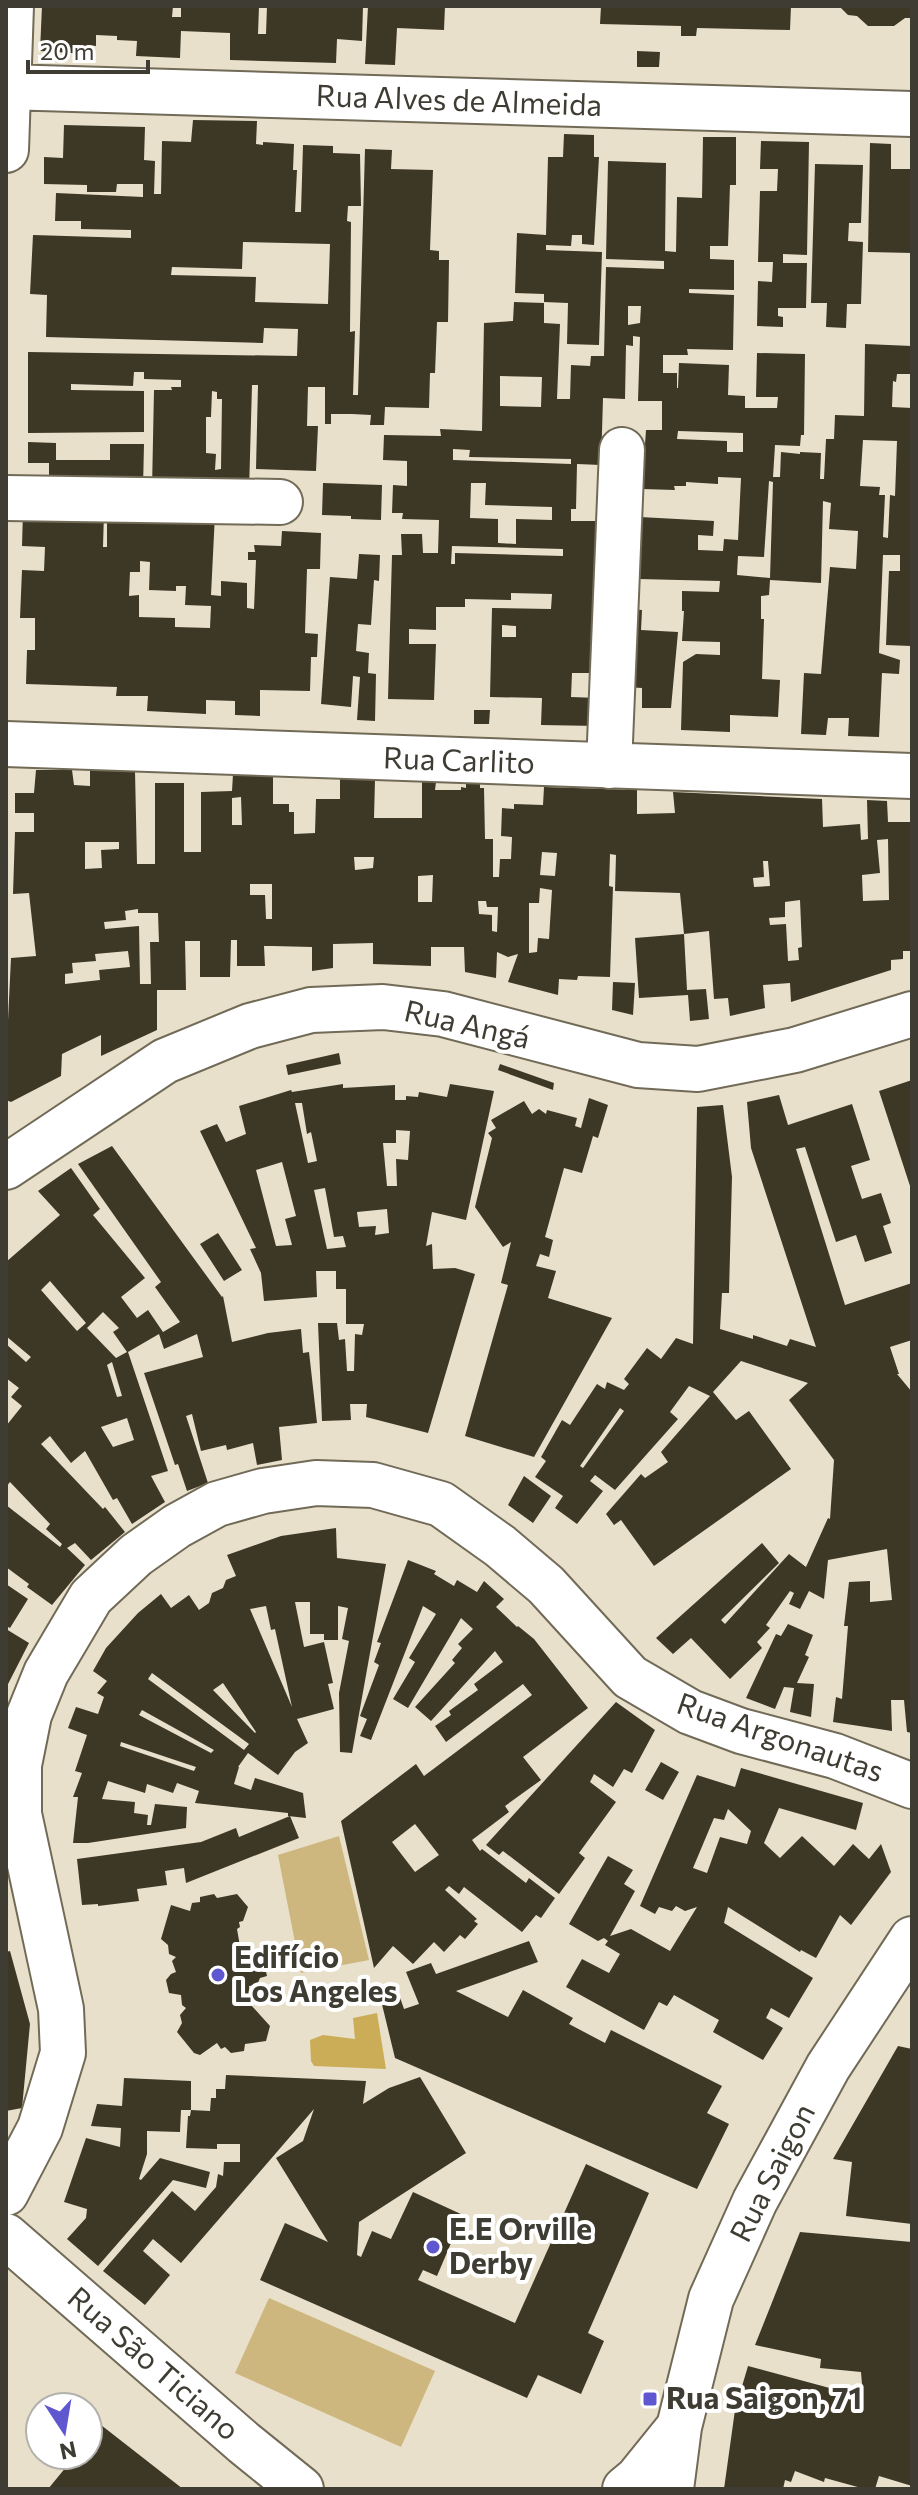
<svg xmlns="http://www.w3.org/2000/svg" width="918" height="2495" viewBox="0 0 918 2495" font-family="Commissioner,sans-serif">
<rect width="100%" height="100%" fill="#e8e0cb"/>
<!-- green -->
<path fill="#cdb77e" d="M 339,1836 L 369,1960 L 301,1973 L 278,1855 Z
M 269,2298 L 435,2371 L 401,2447 L 235,2373 Z"/>
<!-- water -->
<path fill="#cbad57" d="M 377,2013 L 386,2069 L 314,2066 L 311,2061 L 310,2040 L 323,2035 L 355,2039 L 353,2018 Z"/>
<!-- building -->
<path fill="#3d3726" fill-rule="evenodd" d="M 42,6 L 173,6 L 172,17 L 181,17 L 181,6 L 259,6 L 258,34 L 266,34 L 267,6 L 363,6 L 362,41 L 337,39 L 336,63 L 230,60 L 230,33 L 181,31 L 180,58 L 136,56 L 137,41 L 117,40 L 117,36 L 96,35 L 96,46 L 87,45 L 87,54 L 40,51 Z
M 368,6 L 445,6 L 444,30 L 397,28 L 395,65 L 365,64 Z
M 601,6 L 791,6 L 790,30 L 697,28 L 696,36 L 681,36 L 681,26 L 600,24 Z
M 839,6 L 912,6 L 912,18 L 905,18 L 894,26 L 868,26 L 857,16 L 848,15 Z
M 637,51 L 660,52 L 659,67 L 637,67 Z
M 193,120 L 257,121 L 256,144 L 263,145 L 263,142 L 294,144 L 293,170 L 297,170 L 295,212 L 301,212 L 303,145 L 333,146 L 333,153 L 360,154 L 361,206 L 348,206 L 347,221 L 351,222 L 350,332 L 355,331 L 353,395 L 358,395 L 365,149 L 392,150 L 391,169 L 433,170 L 430,250 L 439,251 L 439,260 L 449,260 L 448,322 L 437,322 L 435,373 L 430,373 L 429,408 L 385,407 L 384,425 L 370,425 L 371,415 L 352,414 L 331,414 L 331,424 L 325,424 L 325,387 L 308,387 L 307,426 L 318,426 L 316,471 L 256,469 L 258,385 L 252,385 L 249,491 L 152,489 L 154,390 L 172,390 L 171,387 L 181,387 L 181,380 L 144,379 L 144,372 L 134,372 L 133,386 L 71,384 L 71,390 L 144,391 L 144,432 L 28,433 L 28,352 L 297,356 L 298,329 L 264,328 L 263,343 L 46,337 L 47,295 L 30,294 L 33,235 L 131,238 L 131,230 L 81,229 L 81,221 L 55,221 L 56,193 L 143,197 L 143,184 L 117,184 L 116,192 L 87,192 L 87,185 L 44,184 L 44,157 L 63,158 L 64,125 L 145,127 L 144,160 L 155,161 L 154,194 L 161,194 L 162,141 L 191,142 ZM 243,242 L 330,244 L 328,304 L 255,302 L 256,277 L 171,275 L 172,267 L 242,269 ZM 212,391 L 217,392 L 217,399 L 222,399 L 221,469 L 215,470 L 216,454 L 206,453 L 206,417 L 211,417 Z
M 564,134 L 594,135 L 594,157 L 599,157 L 594,245 L 582,244 L 582,235 L 572,235 L 571,246 L 546,245 L 546,250 L 602,252 L 599,345 L 567,344 L 568,303 L 544,302 L 544,294 L 515,293 L 517,233 L 546,235 L 548,157 L 563,157 Z
M 703,137 L 736,137 L 736,185 L 730,185 L 728,246 L 710,246 L 710,259 L 734,260 L 734,290 L 689,289 L 689,293 L 734,295 L 733,350 L 687,349 L 688,355 L 663,355 L 663,373 L 677,373 L 677,388 L 678,388 L 679,363 L 729,365 L 728,395 L 745,396 L 745,408 L 777,408 L 778,397 L 756,397 L 757,353 L 805,354 L 804,435 L 801,435 L 800,446 L 775,445 L 773,477 L 780,477 L 781,452 L 800,454 L 800,452 L 821,453 L 820,479 L 824,479 L 826,439 L 834,439 L 835,415 L 864,416 L 865,344 L 912,346 L 912,374 L 897,374 L 896,382 L 893,381 L 892,407 L 912,408 L 911,646 L 886,645 L 889,571 L 900,571 L 900,555 L 883,555 L 879,653 L 900,660 L 899,674 L 882,673 L 879,737 L 848,736 L 849,718 L 828,718 L 826,735 L 801,734 L 804,673 L 821,674 L 830,567 L 856,569 L 858,531 L 829,529 L 831,503 L 823,501 L 821,583 L 770,580 L 769,595 L 761,596 L 761,619 L 764,619 L 762,679 L 780,680 L 778,717 L 730,715 L 730,732 L 681,730 L 683,662 L 696,654 L 720,655 L 720,642 L 682,641 L 684,611 L 682,611 L 682,591 L 719,592 L 720,581 L 639,579 L 640,517 L 714,521 L 713,536 L 698,535 L 698,550 L 723,551 L 724,539 L 738,540 L 741,478 L 718,477 L 718,484 L 686,482 L 686,486 L 674,486 L 675,490 L 642,489 L 646,430 L 662,430 L 662,401 L 638,401 L 640,337 L 633,336 L 633,346 L 626,345 L 625,399 L 603,398 L 601,465 L 577,464 L 576,509 L 571,509 L 571,521 L 601,521 L 598,673 L 572,673 L 571,697 L 598,698 L 598,726 L 541,725 L 542,698 L 490,697 L 492,608 L 551,609 L 552,594 L 511,593 L 511,600 L 465,599 L 465,607 L 436,607 L 436,630 L 409,629 L 409,644 L 436,644 L 434,700 L 388,699 L 392,555 L 402,555 L 401,534 L 422,534 L 423,553 L 438,553 L 439,520 L 402,519 L 403,513 L 392,513 L 393,485 L 407,486 L 407,461 L 383,460 L 384,435 L 441,436 L 440,429 L 482,431 L 484,323 L 513,321 L 514,302 L 544,303 L 544,323 L 560,324 L 557,399 L 570,399 L 571,365 L 590,366 L 591,356 L 604,356 L 606,267 L 664,269 L 664,261 L 606,259 L 608,161 L 666,163 L 665,251 L 676,252 L 677,197 L 702,198 ZM 628,306 L 641,306 L 640,323 L 628,325 ZM 500,376 L 542,377 L 541,407 L 500,406 ZM 678,431 L 743,433 L 743,452 L 727,452 L 727,441 L 677,439 ZM 863,440 L 897,441 L 895,496 L 890,495 L 888,538 L 883,537 L 885,495 L 879,495 L 880,487 L 860,486 ZM 453,449 L 470,450 L 469,457 L 571,459 L 571,464 L 453,460 ZM 769,481 L 773,482 L 770,578 L 737,575 L 738,556 L 764,557 ZM 471,483 L 486,483 L 485,505 L 552,507 L 552,520 L 516,519 L 516,544 L 498,543 L 498,519 L 470,518 ZM 452,546 L 563,549 L 563,556 L 455,553 L 455,564 L 451,564 ZM 502,625 L 516,626 L 516,637 L 502,637 Z
M 761,141 L 809,142 L 807,255 L 783,254 L 783,263 L 807,263 L 806,308 L 778,308 L 778,316 L 783,317 L 783,327 L 757,326 L 758,281 L 772,282 L 773,262 L 758,262 L 760,191 L 777,191 L 778,169 L 760,169 Z
M 870,143 L 891,144 L 891,169 L 912,169 L 912,253 L 868,252 Z
M 815,164 L 863,165 L 861,223 L 849,223 L 848,241 L 863,242 L 861,304 L 847,304 L 846,328 L 826,327 L 827,303 L 811,303 Z
M 28,442 L 56,443 L 56,460 L 110,460 L 110,444 L 144,444 L 143,489 L 49,487 L 49,463 L 28,463 Z
M 323,483 L 382,485 L 381,520 L 351,519 L 351,516 L 322,515 Z
M 23,511 L 104,512 L 103,547 L 107,547 L 107,513 L 215,514 L 211,595 L 221,596 L 221,581 L 247,583 L 247,608 L 254,609 L 256,560 L 248,560 L 248,552 L 255,552 L 254,545 L 281,546 L 282,531 L 321,533 L 320,569 L 307,569 L 305,633 L 318,634 L 317,657 L 311,657 L 310,691 L 260,690 L 260,716 L 235,715 L 235,701 L 206,700 L 206,714 L 147,711 L 148,696 L 116,696 L 117,687 L 26,684 L 27,650 L 35,650 L 35,618 L 20,618 L 22,570 L 44,571 L 45,547 L 22,546 ZM 140,561 L 150,562 L 149,590 L 176,591 L 176,586 L 186,586 L 185,605 L 211,606 L 210,628 L 175,627 L 175,618 L 139,617 L 139,595 L 129,596 L 130,572 L 140,572 Z
M 359,554 L 380,555 L 379,581 L 374,580 L 371,625 L 358,624 L 356,651 L 369,653 L 368,673 L 376,674 L 375,721 L 357,720 L 360,677 L 353,676 L 351,707 L 321,704 L 330,577 L 357,579 Z
M 628,609 L 642,610 L 641,630 L 678,632 L 671,708 L 642,708 L 642,688 L 626,687 Z
M 474,710 L 490,710 L 489,724 L 474,724 Z
M 36,770 L 72,770 L 74,785 L 90,786 L 90,770 L 135,771 L 137,864 L 155,864 L 155,783 L 184,783 L 184,852 L 201,852 L 201,792 L 232,791 L 233,774 L 273,775 L 273,804 L 289,804 L 289,812 L 294,812 L 294,834 L 315,833 L 316,799 L 340,799 L 340,778 L 375,779 L 374,818 L 422,818 L 422,782 L 436,782 L 435,790 L 461,790 L 461,787 L 466,788 L 466,783 L 480,784 L 480,788 L 484,788 L 485,839 L 493,839 L 493,877 L 499,877 L 500,859 L 511,859 L 512,837 L 501,836 L 502,808 L 514,809 L 514,804 L 543,805 L 544,787 L 637,790 L 637,814 L 675,813 L 673,792 L 822,799 L 823,827 L 860,824 L 861,840 L 868,839 L 867,800 L 887,801 L 888,822 L 912,822 L 912,951 L 903,951 L 903,959 L 891,960 L 891,970 L 791,1002 L 790,983 L 763,985 L 765,1008 L 730,1016 L 728,998 L 714,999 L 709,931 L 684,934 L 680,893 L 615,891 L 616,855 L 610,854 L 609,886 L 613,887 L 610,977 L 578,976 L 577,980 L 559,979 L 558,995 L 508,982 L 518,954 L 508,957 L 497,952 L 496,978 L 465,972 L 464,947 L 431,947 L 431,966 L 373,964 L 373,943 L 333,944 L 333,968 L 312,971 L 312,947 L 272,946 L 264,946 L 265,966 L 237,966 L 237,940 L 231,940 L 230,977 L 200,977 L 200,941 L 185,941 L 186,990 L 157,990 L 157,1030 L 101,1056 L 101,1035 L 62,1054 L 61,1076 L 11,1102 L 6,1100 L 6,1062 L 11,958 L 36,956 L 29,893 L 13,894 L 15,832 L 34,832 L 34,813 L 15,813 L 15,793 L 34,793 ZM 241,797 L 242,825 L 232,825 L 232,798 ZM 888,839 L 889,900 L 863,901 L 862,875 L 880,873 L 877,840 ZM 85,842 L 119,842 L 119,849 L 101,850 L 102,868 L 85,869 ZM 542,852 L 557,853 L 555,876 L 540,875 ZM 354,857 L 374,857 L 373,868 L 355,870 ZM 763,861 L 768,861 L 770,886 L 754,887 L 753,878 L 764,877 ZM 433,875 L 432,902 L 418,902 L 418,876 ZM 250,884 L 272,884 L 272,919 L 266,919 L 265,895 L 250,895 ZM 540,888 L 552,890 L 549,939 L 538,938 L 537,952 L 529,953 L 529,903 L 539,903 ZM 800,900 L 802,947 L 798,948 L 799,960 L 788,961 L 786,924 L 770,925 L 769,918 L 785,917 L 785,902 ZM 478,901 L 486,901 L 487,907 L 498,907 L 497,932 L 492,931 L 492,915 L 479,914 ZM 138,909 L 138,913 L 158,913 L 159,942 L 150,942 L 151,984 L 140,984 L 139,926 L 105,929 L 104,922 L 126,920 L 125,911 ZM 128,951 L 130,967 L 99,970 L 100,980 L 65,984 L 65,974 L 73,973 L 72,963 L 96,961 L 95,954 Z
M 684,934 L 687,990 L 706,989 L 709,1019 L 690,1021 L 688,995 L 639,998 L 635,938 Z
M 613,982 L 635,983 L 633,1015 L 612,1010 Z
M 339,1053 L 341,1064 L 288,1075 L 286,1065 Z
M 500,1064 L 554,1083 L 553,1090 L 498,1070 Z
M 912,1080 L 912,1189 L 911,1189 L 879,1091 Z
M 343,1084 L 343,1088 L 395,1085 L 395,1100 L 406,1100 L 406,1096 L 418,1097 L 419,1092 L 447,1097 L 450,1084 L 494,1091 L 466,1220 L 432,1212 L 426,1246 L 432,1244 L 433,1269 L 455,1268 L 475,1274 L 428,1433 L 366,1417 L 367,1404 L 350,1404 L 351,1420 L 322,1421 L 318,1323 L 337,1323 L 339,1340 L 345,1339 L 347,1371 L 354,1371 L 355,1334 L 362,1335 L 364,1324 L 346,1324 L 346,1289 L 336,1289 L 336,1271 L 316,1271 L 317,1297 L 264,1301 L 261,1273 L 250,1249 L 256,1248 L 200,1131 L 217,1124 L 226,1142 L 246,1134 L 239,1106 L 291,1090 L 292,1092 ZM 295,1103 L 302,1103 L 307,1134 L 311,1132 L 317,1161 L 308,1163 ZM 396,1130 L 410,1131 L 408,1160 L 396,1159 L 397,1186 L 387,1186 L 383,1143 L 396,1143 ZM 282,1162 L 296,1216 L 285,1219 L 292,1245 L 276,1246 L 256,1170 ZM 325,1188 L 334,1237 L 343,1236 L 346,1247 L 327,1249 L 314,1190 ZM 387,1209 L 389,1233 L 375,1235 L 376,1226 L 359,1227 L 357,1212 Z
M 779,1095 L 788,1125 L 852,1104 L 870,1160 L 851,1166 L 862,1199 L 881,1193 L 891,1223 L 883,1226 L 892,1253 L 865,1262 L 856,1235 L 836,1242 L 805,1147 L 796,1149 L 845,1305 L 912,1283 L 912,1340 L 890,1347 L 899,1374 L 897,1374 L 912,1392 L 912,1558 L 910,1559 L 912,1569 L 912,1733 L 907,1732 L 904,1700 L 891,1700 L 892,1731 L 833,1722 L 836,1697 L 842,1699 L 848,1626 L 844,1626 L 849,1582 L 870,1581 L 870,1602 L 892,1600 L 887,1549 L 828,1560 L 824,1599 L 809,1591 L 800,1609 L 789,1604 L 794,1593 L 790,1591 L 766,1625 L 770,1628 L 757,1642 L 762,1648 L 730,1679 L 691,1638 L 673,1654 L 656,1638 L 762,1543 L 779,1563 L 721,1620 L 725,1624 L 789,1554 L 806,1567 L 828,1518 L 830,1519 L 834,1460 L 789,1400 L 808,1383 L 741,1361 L 713,1392 L 736,1420 L 749,1411 L 791,1469 L 654,1566 L 621,1520 L 614,1525 L 606,1514 L 641,1474 L 645,1478 L 668,1462 L 661,1452 L 710,1396 L 689,1386 L 670,1412 L 678,1419 L 615,1490 L 595,1475 L 590,1481 L 603,1491 L 577,1524 L 555,1508 L 563,1496 L 535,1477 L 546,1461 L 541,1457 L 562,1420 L 570,1425 L 597,1384 L 605,1389 L 607,1382 L 624,1390 L 629,1384 L 624,1379 L 647,1348 L 661,1359 L 676,1338 L 693,1344 L 697,1107 L 723,1105 L 732,1177 L 729,1293 L 722,1293 L 720,1329 L 753,1339 L 753,1335 L 787,1346 L 790,1339 L 816,1347 L 751,1148 L 747,1102 ZM 620,1408 L 624,1411 L 583,1468 L 580,1466 Z
M 589,1098 L 608,1105 L 598,1138 L 593,1136 L 582,1173 L 564,1168 L 545,1237 L 553,1240 L 549,1257 L 540,1254 L 536,1266 L 556,1271 L 548,1298 L 612,1318 L 534,1457 L 465,1436 L 508,1285 L 501,1283 L 511,1242 L 503,1247 L 475,1207 L 492,1138 L 488,1133 L 496,1128 L 491,1120 L 524,1101 L 532,1114 L 539,1109 L 546,1114 L 547,1110 L 577,1118 L 575,1126 L 581,1128 Z
M 112,1146 L 222,1297 L 223,1296 L 232,1342 L 268,1333 L 301,1329 L 303,1353 L 309,1352 L 317,1423 L 279,1427 L 282,1460 L 257,1465 L 253,1443 L 227,1450 L 226,1445 L 201,1451 L 192,1414 L 186,1416 L 208,1483 L 187,1491 L 178,1464 L 175,1465 L 144,1373 L 203,1357 L 197,1334 L 164,1349 L 159,1334 L 128,1352 L 168,1471 L 151,1476 L 165,1502 L 132,1524 L 117,1498 L 113,1500 L 85,1451 L 71,1463 L 50,1436 L 41,1444 L 103,1509 L 105,1507 L 125,1532 L 91,1560 L 75,1543 L 67,1548 L 85,1565 L 52,1605 L 27,1587 L 29,1584 L 6,1567 L 6,1505 L 60,1547 L 62,1544 L 46,1529 L 50,1524 L 10,1482 L 6,1487 L 6,1426 L 22,1406 L 11,1397 L 19,1388 L 6,1378 L 6,1344 L 26,1362 L 31,1357 L 6,1336 L 6,1262 L 60,1215 L 38,1191 L 71,1168 L 100,1209 L 93,1215 L 145,1278 L 121,1297 L 137,1318 L 148,1310 L 163,1332 L 180,1322 L 155,1287 L 161,1282 L 78,1164 ZM 50,1281 L 86,1323 L 77,1331 L 41,1290 ZM 103,1312 L 119,1328 L 113,1332 L 127,1352 L 116,1358 L 87,1328 ZM 112,1362 L 122,1396 L 117,1397 L 107,1365 ZM 127,1418 L 134,1440 L 113,1447 L 101,1427 Z
M 218,1233 L 242,1270 L 224,1281 L 200,1244 Z
M 524,1476 L 551,1496 L 533,1523 L 508,1505 Z
M 336,1528 L 337,1558 L 386,1564 L 352,1753 L 340,1752 L 339,1693 L 349,1641 L 342,1639 L 348,1608 L 338,1606 L 338,1640 L 324,1640 L 324,1634 L 310,1634 L 310,1602 L 295,1602 L 304,1647 L 324,1642 L 333,1683 L 328,1684 L 334,1709 L 297,1719 L 308,1743 L 295,1752 L 278,1775 L 248,1753 L 238,1767 L 239,1767 L 234,1784 L 251,1790 L 255,1778 L 303,1793 L 306,1818 L 288,1816 L 288,1813 L 195,1803 L 199,1791 L 177,1783 L 173,1793 L 147,1784 L 145,1793 L 108,1781 L 102,1799 L 135,1802 L 134,1813 L 148,1815 L 147,1825 L 151,1825 L 155,1804 L 187,1807 L 186,1828 L 88,1843 L 73,1843 L 78,1797 L 73,1797 L 82,1773 L 75,1771 L 87,1735 L 68,1728 L 76,1707 L 98,1714 L 104,1697 L 97,1693 L 107,1681 L 93,1671 L 106,1648 L 138,1613 L 161,1594 L 171,1608 L 189,1595 L 199,1610 L 209,1603 L 212,1593 L 223,1588 L 226,1580 L 236,1576 L 227,1555 L 281,1536 ZM 266,1606 L 271,1630 L 275,1629 L 292,1707 L 250,1609 ZM 152,1673 L 249,1744 L 244,1750 L 148,1679 ZM 223,1683 L 256,1732 L 255,1733 L 213,1690 ZM 142,1710 L 214,1750 L 211,1753 L 139,1715 ZM 121,1742 L 196,1767 L 194,1771 L 120,1746 Z
M 408,1560 L 436,1571 L 434,1574 L 454,1586 L 457,1580 L 477,1592 L 484,1581 L 504,1599 L 496,1607 L 517,1627 L 518,1626 L 534,1639 L 588,1708 L 523,1757 L 541,1780 L 505,1806 L 509,1812 L 472,1840 L 480,1851 L 482,1849 L 526,1883 L 529,1878 L 555,1898 L 541,1918 L 536,1915 L 522,1932 L 464,1887 L 459,1894 L 449,1886 L 445,1890 L 477,1919 L 474,1921 L 478,1924 L 465,1939 L 460,1935 L 444,1952 L 434,1942 L 413,1964 L 393,1946 L 374,1968 L 341,1821 L 416,1764 L 424,1776 L 532,1695 L 523,1684 L 446,1742 L 435,1726 L 451,1715 L 449,1711 L 478,1690 L 474,1684 L 503,1662 L 495,1651 L 431,1721 L 415,1707 L 455,1663 L 452,1660 L 462,1648 L 458,1644 L 473,1629 L 461,1618 L 408,1708 L 393,1699 L 415,1662 L 409,1658 L 436,1614 L 423,1606 L 371,1740 L 360,1736 L 367,1719 L 360,1716 L 379,1665 L 374,1662 L 381,1643 L 377,1642 ZM 415,1824 L 439,1855 L 415,1872 L 392,1842 Z
M 6,1584 L 28,1599 L 10,1628 L 6,1626 Z
M 788,1624 L 813,1635 L 805,1655 L 809,1657 L 797,1683 L 814,1684 L 811,1717 L 790,1712 L 794,1688 L 784,1687 L 775,1709 L 746,1698 L 776,1634 L 781,1636 Z
M 6,1629 L 29,1643 L 6,1688 Z
M 616,1702 L 655,1730 L 632,1773 L 624,1769 L 613,1787 L 594,1774 L 590,1782 L 616,1802 L 579,1853 L 585,1858 L 559,1894 L 503,1851 L 499,1855 L 486,1845 Z
M 661,1762 L 679,1772 L 663,1800 L 645,1790 Z
M 741,1768 L 863,1803 L 856,1830 L 779,1808 L 764,1843 L 780,1858 L 802,1836 L 834,1866 L 853,1844 L 869,1859 L 881,1844 L 891,1872 L 851,1925 L 840,1915 L 816,1958 L 801,1950 L 800,1952 L 728,1907 L 724,1923 L 813,1978 L 789,2018 L 771,2008 L 766,2018 L 783,2028 L 763,2060 L 713,2032 L 719,2020 L 674,1995 L 667,2006 L 659,2002 L 644,2030 L 566,1987 L 582,1959 L 609,1973 L 620,1954 L 605,1945 L 608,1941 L 604,1938 L 598,1941 L 569,1924 L 608,1856 L 633,1870 L 624,1884 L 635,1891 L 610,1936 L 631,1929 L 670,1951 L 697,1907 L 685,1911 L 676,1906 L 672,1911 L 659,1907 L 655,1914 L 640,1906 L 697,1775 L 735,1787 ZM 728,1809 L 751,1831 L 747,1844 L 720,1837 L 707,1873 L 693,1868 L 714,1818 L 724,1820 Z
M 290,1816 L 299,1838 L 186,1883 L 184,1868 L 165,1871 L 167,1885 L 137,1889 L 139,1901 L 98,1906 L 98,1904 L 82,1905 L 77,1859 L 201,1842 L 236,1828 L 239,1837 Z
M 214,1894 L 217,1898 L 237,1894 L 248,1907 L 243,1921 L 239,1922 L 240,1927 L 237,1929 L 241,1952 L 249,1951 L 255,1956 L 262,1955 L 267,1976 L 260,1978 L 257,1985 L 249,1986 L 251,2005 L 270,2026 L 266,2041 L 245,2044 L 244,2051 L 231,2053 L 225,2047 L 221,2049 L 217,2043 L 200,2055 L 194,2053 L 177,2032 L 182,2023 L 180,2015 L 186,2008 L 182,2005 L 181,1995 L 169,1993 L 166,1980 L 171,1974 L 176,1972 L 172,1961 L 176,1957 L 169,1954 L 168,1945 L 161,1939 L 171,1905 L 190,1911 L 192,1903 L 200,1902 L 200,1897 Z
M 529,1941 L 538,1962 L 456,1991 L 508,2017 L 523,1990 L 573,2018 L 569,2024 L 605,2043 L 611,2030 L 722,2086 L 707,2113 L 729,2124 L 697,2189 L 395,2058 L 379,1992 L 396,1986 L 404,2009 L 419,2004 L 406,1972 L 431,1963 L 436,1974 Z
M 10,1951 L 30,2024 L 22,2108 L 6,2111 L 6,1952 Z
M 898,2046 L 912,2049 L 912,2224 L 846,2216 L 852,2162 L 833,2159 Z
M 226,2075 L 366,2081 L 363,2104 L 389,2088 L 420,2077 L 466,2153 L 359,2222 L 357,2255 L 361,2257 L 372,2231 L 391,2239 L 413,2192 L 463,2215 L 437,2276 L 423,2270 L 418,2280 L 515,2323 L 586,2164 L 649,2193 L 588,2333 L 604,2341 L 581,2394 L 538,2375 L 527,2398 L 260,2280 L 285,2223 L 328,2242 L 276,2158 L 303,2141 L 314,2109 L 181,2263 L 153,2239 L 143,2251 L 170,2275 L 145,2305 L 103,2271 L 172,2191 L 195,2211 L 216,2187 L 218,2174 L 223,2176 L 224,2162 L 240,2162 L 240,2144 L 217,2144 L 217,2149 L 186,2148 L 188,2116 L 190,2116 L 191,2110 L 181,2110 L 180,2132 L 147,2131 L 147,2154 L 139,2179 L 141,2180 L 160,2158 L 210,2172 L 206,2188 L 173,2180 L 98,2266 L 67,2239 L 86,2218 L 87,2209 L 64,2202 L 86,2138 L 120,2147 L 121,2128 L 91,2126 L 97,2104 L 122,2106 L 124,2078 L 191,2081 L 191,2110 L 210,2111 L 211,2098 L 216,2098 L 216,2089 L 225,2089 Z
M 800,2232 L 912,2242 L 912,2486 L 879,2476 L 875,2489 L 865,2489 L 825,2478 L 824,2482 L 795,2471 L 791,2482 L 785,2480 L 783,2489 L 724,2489 L 735,2410 L 748,2366 L 863,2397 L 861,2372 L 820,2368 L 821,2359 L 755,2345 Z
M 101,2425 L 183,2489 L 48,2489 L 76,2455 L 88,2455 L 88,2441 Z"/>
<g fill="none" stroke-linecap="round" stroke-linejoin="round">
<!-- minor casing -->
<g stroke="#716a57" stroke-width="48">
<path id="minor" d="M 6,87 L 912,114
M 6,150 L 11,6
M 6,498 L 280,502
M 6,744 L 912,776
M 609,766 L 622,450
M 6,1167 L 165,1061 L 250,1026 L 311,1010 L 383,1007 L 443,1014 L 638,1065 L 698,1069 L 795,1050 L 912,1014
M 6,2193 L 40,2128 L 63,2053 L 61,2009 L 19,1814 L 19,1765 L 29,1715 L 46,1673 L 91,1597 L 136,1555 L 177,1526 L 217,1504 L 263,1491 L 316,1483 L 373,1485 L 441,1504 L 500,1546 L 546,1585 L 630,1677 L 690,1712 L 741,1731 L 835,1756 L 912,1786
M 6,2236 L 244,2443 L 301,2489
M 625,2489 L 637,2479 L 679,2427
M 671,2489 L 679,2427 L 711,2299 L 755,2201 L 828,2067 L 912,1939"/>
</g>
<!-- minor -->
<use href="#minor" stroke="#fff" stroke-width="44"/>
</g>
<!-- markers -->
<g fill="#5e57cf" stroke="#fff" stroke-width="3">
<circle cx="218" cy="1975" r="8"/>
<circle cx="433" cy="2247" r="8"/>
<rect x="642" y="2391" width="16" height="16" rx="4"/>
</g>
<g text-anchor="middle" stroke-width="8" stroke-linejoin="round" paint-order="stroke">
<!-- street labels -->
<g font-size="30" fill="#3f3c33" stroke="#fff">
<text transform="translate(459 101) rotate(2)" y="10">Rua Alves de Almeida</text>
<text transform="translate(459 761) rotate(2)" y="10">Rua Carlito</text>
<text transform="translate(467 1025) rotate(13)" y="10">Rua Angá</text>
<text transform="translate(780 1738) rotate(19)" y="10">Rua Argonautas</text>
<text transform="translate(773 2173) rotate(-63)" y="10">Rua Saigon</text>
<text transform="translate(153 2364) rotate(41)" y="10">Rua São Ticiano</text>
</g>
<!-- poi labels -->
<g font-size="30" font-weight="bold" fill="#3f3c33" stroke="#fff" text-anchor="start">
<text x="234" y="1968">Edifício<tspan x="234" dy="34">Los Angeles</tspan></text>
<text x="449" y="2240">E.E Orville<tspan x="449" dy="34">Derby</tspan></text>
<text x="666" y="2409">Rua Saigon, 71</text>
</g>
</g>
<!-- border -->
<rect width="918" height="2495" fill="none" stroke="#3f3c33" stroke-width="16"/>
<!-- north arrow -->
<g transform="translate(64 2431) rotate(168)"><circle r="38" fill="#ffffff" stroke="#b2b1ad" stroke-width="2"/>
<path d="M0-6L14 30L0 20L-14 30Z" fill="#5e57cf"/>
<text y="-12" font-size="22" font-weight="bold" text-anchor="middle" fill="#3f3c33">N</text>
</g>
<!-- scale -->
<path d="M28 60v12h120v-12" fill="none" stroke="#3f3c33" stroke-width="4"/>
<text x="40" y="60" font-size="24" fill="#3f3c33" stroke="#ffffff" stroke-width="6" paint-order="stroke">20 m</text>
</svg>
